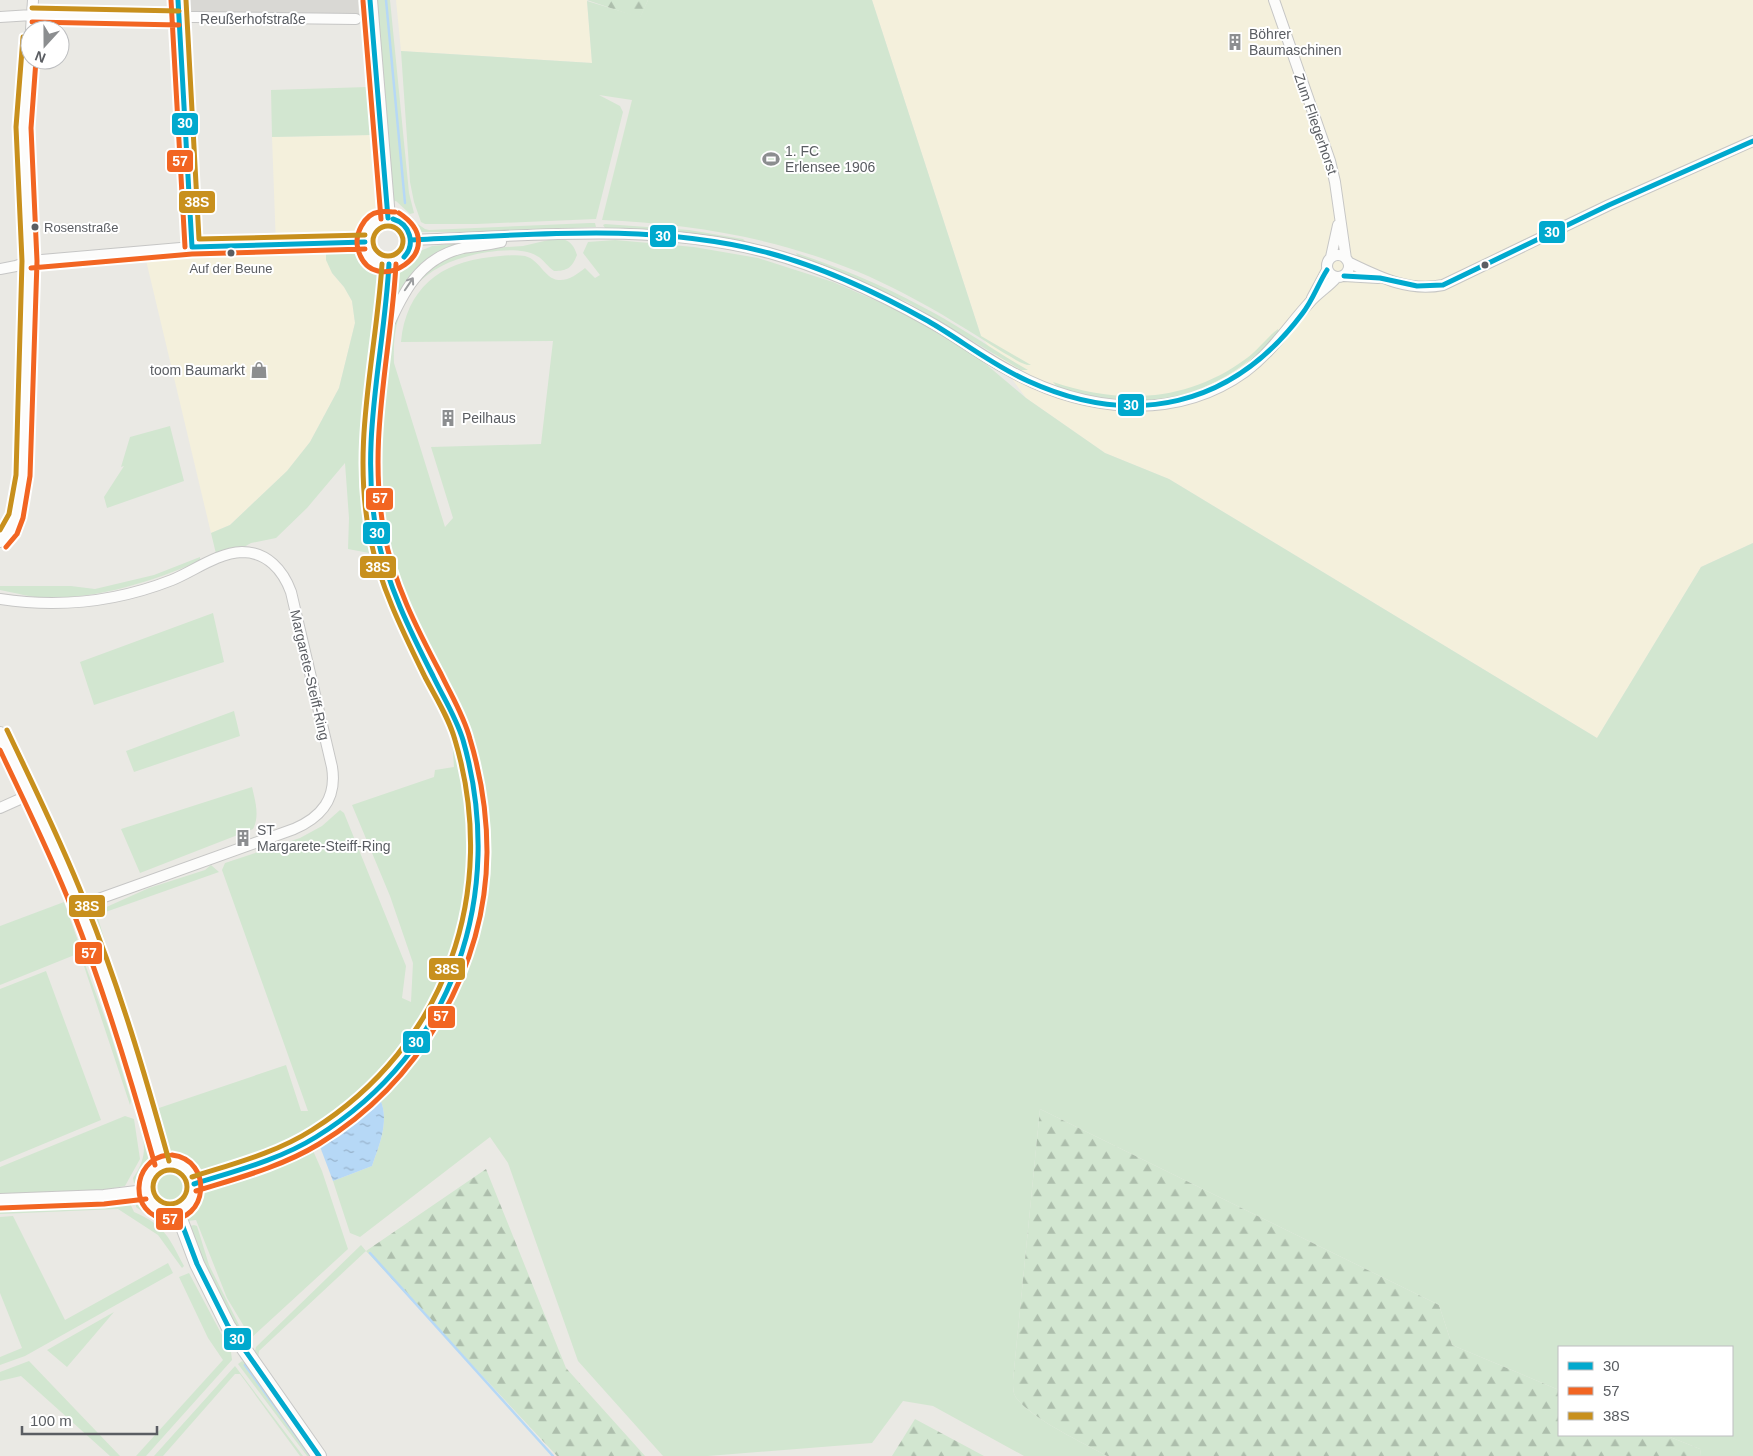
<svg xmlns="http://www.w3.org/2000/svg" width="1753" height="1456" viewBox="0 0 1753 1456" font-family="Helvetica,sans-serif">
<defs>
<pattern id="forest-firs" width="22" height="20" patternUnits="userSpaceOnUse" patternTransform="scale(1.25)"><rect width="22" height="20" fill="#d2e6d0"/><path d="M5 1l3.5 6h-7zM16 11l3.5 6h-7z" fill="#adbeac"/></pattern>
<pattern id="water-ripples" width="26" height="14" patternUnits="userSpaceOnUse" patternTransform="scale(1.25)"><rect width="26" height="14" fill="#b6d8f6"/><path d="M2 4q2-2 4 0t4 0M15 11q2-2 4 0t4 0" fill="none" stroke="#97b2cb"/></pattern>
</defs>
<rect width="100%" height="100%" fill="#eae9e4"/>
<!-- commercial -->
<path fill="#f4f0dc" d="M 396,0 L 587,0 L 592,63 L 401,51 Z
M 872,0 L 1753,0 L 1753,543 L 1701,567 L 1597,738 L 1169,479 L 1105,453 L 1026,398 L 981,336 Z
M 371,135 L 377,203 L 372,216 L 361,228 L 361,250 L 333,249 L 332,273 L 344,287 L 352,301 L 355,323 L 339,388 L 310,442 L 287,471 L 230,525 L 211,533 L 145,256 L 276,246 L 272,137 Z"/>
<!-- industrial -->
<path fill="#d9d8d4" d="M 190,0 L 358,0 L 359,15 L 190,12 Z"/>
<!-- green -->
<path fill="#d2e6d0" d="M 374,0 L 390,0 L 409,193 L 414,213 L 410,214 L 396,201 L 392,202 Z
M 648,0 L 872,0 L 981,336 L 1031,365 C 1023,366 1012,357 1004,353 C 971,332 938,311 903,293 C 810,244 706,224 602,220 L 632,100 L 599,95 L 620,106 L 623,112 L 596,219 L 477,224 L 425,224 L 421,222 L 414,202 L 410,182 L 401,51 L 592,63 L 587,1 L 640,17 Z
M 368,87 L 372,135 L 272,137 L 271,90 Z
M 394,208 L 425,229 L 429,230 L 590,223 L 595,223 L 596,227 L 476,232 L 421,232 L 411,229 Z
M 605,224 L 689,230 L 743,239 L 747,243 L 657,231 L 605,228 L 603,225 Z
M 557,238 C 569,240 573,243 577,255 C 572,268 567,271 554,271 C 548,267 543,259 537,256 C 525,248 501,250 488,252 C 423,262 391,296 394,363 L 445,527 L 453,518 L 431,447 L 541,444 L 553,341 L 401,342 C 406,289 440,262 491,257 C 502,256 515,254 525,256 C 540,260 544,278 558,280 C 569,281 577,274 585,268 L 595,278 L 600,275 L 583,253 L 588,242 L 615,240 L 694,247 L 758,258 L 833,282 L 900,311 L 956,343 L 981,360 L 1026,398 L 1105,453 L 1169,479 L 1597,738 L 1701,567 L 1753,543 L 1753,1456 L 1701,1456 L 1700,1449 L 1665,1435 L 1732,1435 L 1732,1347 L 1559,1347 L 1559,1390 L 1452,1345 L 1439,1305 L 1040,1109 L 1013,1380 C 1013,1385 1013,1392 1015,1396 C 1029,1418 1084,1443 1107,1456 L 1024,1456 L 933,1406 L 903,1401 L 872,1443 L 708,1456 L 663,1456 L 578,1361 L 508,1163 L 490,1137 L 360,1237 L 350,1233 L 333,1181 L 372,1166 C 380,1143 391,1118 378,1095 L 442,1014 L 485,839 L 439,675 L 401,596 L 383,534 L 377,500 L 375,416 L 382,364 L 387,354 L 394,321 L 404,296 L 435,261 L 461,250 L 523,246 Z
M 462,243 C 432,257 408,272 394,303 L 392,302 L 399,268 L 413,254 L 432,246 Z
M 332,249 C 360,251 377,257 380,287 L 371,529 L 457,736 L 473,810 L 474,883 L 450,974 L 418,1034 L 372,1087 L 340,1114 L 314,1132 L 253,1161 L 203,1174 L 168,1153 L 91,924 L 93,913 L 149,888 L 205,870 L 211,865 L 219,872 L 97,915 L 156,1109 L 286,1065 L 301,1111 L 308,1111 L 222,870 L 225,863 L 300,838 L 322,826 L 340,810 L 344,813 L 406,966 L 402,998 L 411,1002 L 413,963 L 390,896 L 352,805 L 434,777 L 435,770 L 454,767 L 452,737 L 443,712 L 387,603 L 369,553 L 348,549 L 349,518 L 345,463 L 307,508 L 276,538 L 251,543 L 218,562 L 211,533 L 230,525 L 287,471 L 310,442 L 339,388 L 355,323 L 352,301 L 344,287 L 332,273 L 326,260 L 326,252 Z
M 796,253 C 838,267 880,284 919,305 C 957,324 991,349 1028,370 L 1021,370 L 907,302 L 798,257 Z
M 1278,329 L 1279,334 C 1234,379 1187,405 1121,400 C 1109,399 1096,399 1083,395 C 1073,392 1059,391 1053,382 C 1121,405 1188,402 1247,358 C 1259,349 1267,337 1278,329 Z
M 170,426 L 184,481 L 107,508 L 104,497 L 124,466 L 121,467 L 130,437 Z
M 200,557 L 200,561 C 153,581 101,598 49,598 C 33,598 16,593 0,590 L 0,586 L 71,586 L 95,589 L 154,575 Z
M 213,613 L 224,662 L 94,705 L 80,662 Z
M 234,711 L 240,736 L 134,772 L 126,751 Z
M 252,787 C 255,800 260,816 253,829 L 140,873 L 121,829 Z
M 64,902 L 82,952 L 0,985 L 0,926 Z
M 86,955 L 92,956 L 139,1098 L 135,1103 Z
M 82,956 L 109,1029 L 131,1100 L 130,1105 L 81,957 Z
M 46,971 L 101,1120 L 0,1162 L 0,989 Z
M 142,1109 C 147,1134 163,1168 134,1183 L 133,1178 C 151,1152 143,1139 136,1110 Z
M 125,1116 L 134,1119 L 140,1159 L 125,1186 L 85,1193 L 0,1196 L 0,1167 Z
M 311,1146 L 322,1171 L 348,1249 L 251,1338 L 227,1298 L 196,1220 L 188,1221 L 191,1205 L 200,1192 L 205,1189 L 225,1184 Z
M150 1188a20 20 0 1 1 40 0a20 20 0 1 1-40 0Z
M 129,1201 L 134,1212 C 165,1225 169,1238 184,1266 L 182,1268 L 158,1235 L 118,1209 L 0,1214 L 0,1205 Z
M 136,1201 C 146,1201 167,1217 172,1225 L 167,1229 L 136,1207 Z
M 13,1216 L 65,1320 L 168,1263 L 173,1273 L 25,1356 L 0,1365 L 0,1357 L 22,1348 L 0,1293 L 0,1217 Z
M 194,1225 L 197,1226 L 209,1265 L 247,1341 L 244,1341 L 208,1281 L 190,1226 Z
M 361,1245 L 366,1251 L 259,1351 L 258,1360 L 327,1456 L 323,1456 L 253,1359 L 256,1347 Z
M 189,1273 L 231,1352 L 232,1360 L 146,1456 L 136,1456 L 223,1360 L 208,1338 L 179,1277 Z
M 114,1312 L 67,1367 L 47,1350 Z
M 29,1361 L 120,1456 L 110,1456 L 21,1376 L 0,1381 L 0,1372 Z
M 242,1361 L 245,1363 L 313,1456 L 307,1456 L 238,1364 Z
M 235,1366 L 303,1456 L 300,1456 L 240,1374 L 235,1374 L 163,1456 L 154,1456 Z"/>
<!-- forest -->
<path fill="url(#forest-firs)" d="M 587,0 L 648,0 L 640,18 Z
M 1040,1109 L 1439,1305 L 1452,1345 L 1559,1390 L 1559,1435 L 1665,1435 L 1700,1449 L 1701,1456 L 1107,1456 C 1084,1443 1029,1418 1015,1396 C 1013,1392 1013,1385 1013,1380 Z
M 486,1169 L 566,1368 L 645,1456 L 557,1456 L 366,1251 Z
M 915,1419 L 984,1456 L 892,1456 Z"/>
<!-- water -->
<path fill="url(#water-ripples)" d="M 378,1095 C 391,1118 380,1143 372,1166 L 333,1181 L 319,1144 L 342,1129 Z"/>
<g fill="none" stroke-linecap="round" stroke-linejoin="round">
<!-- stream -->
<path stroke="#b6d8f6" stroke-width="2.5" d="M 386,0 L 405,203
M 370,1253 L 553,1456
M 245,1365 L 310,1455"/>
<!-- minor casing -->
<g stroke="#c6c6c5" stroke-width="12">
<path id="minor" d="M 178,0 L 192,247
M 1274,0 L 1330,161 L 1335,182 L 1346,259
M 0,17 L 32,15 L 356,19
M 31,30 L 33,0
M 411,240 C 529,236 653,222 769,253 C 824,268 878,293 928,321 C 956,336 981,356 1010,371 C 1082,411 1174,423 1245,372 C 1272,352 1288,326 1310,302 C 1318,293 1328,287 1336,278
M1327 266a11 11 0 1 1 22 0a11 11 0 1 1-22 0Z
M 1331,257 L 1338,225
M 1348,262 C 1379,277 1408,292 1443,285 L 1609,205 L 1753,141
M 0,269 L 16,266 L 30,261 L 192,247 L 365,242
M 1344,276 L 1378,278
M 1312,298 L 1327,270
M 386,331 C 402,294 419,258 463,248 C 476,246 488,245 501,242
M 0,542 L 10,530 L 16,516 L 23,476 L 30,261 L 23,128 L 30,38
M 0,599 C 58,608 116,602 172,580 C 194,571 217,553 242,552 C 267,552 283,570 291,592 L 332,767 C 337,798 322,817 294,829 L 79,906
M 0,808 L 29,795"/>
</g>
<!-- tertiary casing -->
<g stroke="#c6c6c5" stroke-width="14">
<path id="tertiary" d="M 0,733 C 27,790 56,847 79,906 C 112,990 138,1076 162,1163"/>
</g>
<!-- secondary casing -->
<g stroke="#c7c7c6" stroke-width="16">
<path id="secondary" d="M 370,0 L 388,218
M365 241a23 23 0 1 1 46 0a23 23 0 1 1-46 0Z
M145 1187a25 25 0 1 1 50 0a25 25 0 1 1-50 0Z
M 194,1184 C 236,1171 278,1159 316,1137 C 451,1057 512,888 463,740 C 456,717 444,697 433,676 C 411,630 387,585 377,535 C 370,496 368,454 371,415 C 376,365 387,315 389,264
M 0,1201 L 104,1197 L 145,1192
M 177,1211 L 197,1264 L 228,1326 L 319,1456"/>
</g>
<!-- minor -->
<use href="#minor" stroke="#fcfcfb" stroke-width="10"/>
<!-- tertiary -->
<use href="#tertiary" stroke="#fcfcfb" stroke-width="12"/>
<!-- secondary -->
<use href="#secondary" stroke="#fcfcfb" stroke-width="14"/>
<!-- bus-1 casing -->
<g stroke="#fff" stroke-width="9">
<path id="bus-1" d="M 178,0 L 192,247
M 370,0 L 388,218
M 393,219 C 410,224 416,244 404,257
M 411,240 C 530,235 652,222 769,253 C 825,268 878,293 928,321 C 961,340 992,365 1028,381 C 1133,429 1232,407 1302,314 C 1313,300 1318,284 1327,270
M 192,247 L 365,242
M 1344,276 L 1380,278 L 1417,286 L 1443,285 L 1609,205 L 1753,141
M 194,1184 C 235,1171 279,1160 316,1137 C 454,1052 507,894 463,740 C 456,717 443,697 433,676 C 410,631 387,584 377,535 C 359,443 384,355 389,264
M 177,1211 L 197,1264 L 228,1326 L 319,1456"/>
</g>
<!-- bus-2 casing -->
<g stroke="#fff" stroke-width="9">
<path id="bus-2" d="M 171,0 L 185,247
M 363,1 L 381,219
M 32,22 L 179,25
M 395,212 C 390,212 384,211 379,212 C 364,214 354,235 358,249 C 371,302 456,250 399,213
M 31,268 L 192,254 L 365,249
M 6,547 L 17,534 L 23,518 L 30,476 L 37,261 L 31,128 L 36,60
M 0,750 C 25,803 51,855 72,909 C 105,993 131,1079 155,1165
M 168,1155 C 131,1159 128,1216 167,1219 C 208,1223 214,1160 172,1155
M 196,1191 C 238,1178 281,1167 319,1144 C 418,1084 486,970 487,852 C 487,814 481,776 470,739 C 464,716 451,695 441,674 C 417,629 393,582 384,532 C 367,440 391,355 396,264
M 0,1208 L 104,1204 L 146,1199"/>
</g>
<!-- bus-3 casing -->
<g stroke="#fff" stroke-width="9">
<path id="bus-3" d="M 186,0 L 199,239 L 365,235
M 32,8 L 179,11
M373 241a15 15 0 1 1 30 0a15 15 0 1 1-30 0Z
M 0,530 L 9,514 L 16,475 L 22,261 L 16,127 L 23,37
M 7,730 C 34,787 62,843 85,902 C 119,986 145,1074 169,1161
M153 1187a17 17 0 1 1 34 0a17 17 0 1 1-34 0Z
M 192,1177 C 232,1164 276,1153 312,1130 C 446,1046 500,891 455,740 C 449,718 436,698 425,677 C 403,632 380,586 370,537 C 351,445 376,356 382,264"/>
</g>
<!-- bus-1 -->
<use href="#bus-1" stroke="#00a9ce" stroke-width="5"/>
<!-- bus-2 -->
<use href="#bus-2" stroke="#f26522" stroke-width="5"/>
<!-- bus-3 -->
<use href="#bus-3" stroke="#c8901d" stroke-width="5"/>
</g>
<!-- one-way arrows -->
<defs><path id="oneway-shaft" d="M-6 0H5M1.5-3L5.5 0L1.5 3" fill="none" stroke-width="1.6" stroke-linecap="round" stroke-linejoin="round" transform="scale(1.25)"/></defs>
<use stroke="#9b9d9f" href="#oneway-shaft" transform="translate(409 284) rotate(-56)"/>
<!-- icons -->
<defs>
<g id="building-bare" transform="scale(1.35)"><path d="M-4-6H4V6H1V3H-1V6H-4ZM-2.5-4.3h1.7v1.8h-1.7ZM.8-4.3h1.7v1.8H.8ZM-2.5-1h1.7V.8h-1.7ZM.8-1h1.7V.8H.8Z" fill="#8c8e90" stroke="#fff" stroke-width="2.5" paint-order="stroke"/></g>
<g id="stadium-bare" transform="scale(1.35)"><path d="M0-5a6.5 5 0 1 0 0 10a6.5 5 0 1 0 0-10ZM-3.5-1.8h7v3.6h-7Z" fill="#8c8e90" stroke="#fff" stroke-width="2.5" paint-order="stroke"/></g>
<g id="shop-bare" transform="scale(1.35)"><path d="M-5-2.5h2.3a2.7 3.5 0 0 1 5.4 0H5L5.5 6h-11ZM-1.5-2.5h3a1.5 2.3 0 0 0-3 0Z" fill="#8c8e90" stroke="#fff" stroke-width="2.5" paint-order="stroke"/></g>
</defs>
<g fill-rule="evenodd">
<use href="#building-bare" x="1235" y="42"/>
<use href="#stadium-bare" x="771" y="159"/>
<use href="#shop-bare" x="259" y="370"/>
<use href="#building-bare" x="448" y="418"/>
<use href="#building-bare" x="243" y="838"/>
</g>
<!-- markers -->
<g fill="#5a5d62" stroke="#fff" stroke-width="2">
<circle cx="35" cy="227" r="4.5"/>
<circle cx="231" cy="253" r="4.5"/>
<circle cx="1485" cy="265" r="4.5"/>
</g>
<g text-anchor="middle" stroke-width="4" stroke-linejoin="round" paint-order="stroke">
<!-- bus labels -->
<g font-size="13" fill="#5a5d62" stroke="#fff" text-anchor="start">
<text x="44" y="232">Rosenstraße</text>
<text x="231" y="273" text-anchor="middle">Auf der Beune</text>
</g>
<!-- street labels -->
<g font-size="14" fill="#5a5d62" stroke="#fff">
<text x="253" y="24">Reußerhofstraße</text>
<text transform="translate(1316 124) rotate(71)" y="5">Zum Fliegerhorst</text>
<text transform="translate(310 675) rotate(77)" y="5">Margarete-Steiff-Ring</text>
</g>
<!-- poi labels -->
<g font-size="14" fill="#5a5d62" stroke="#fff" text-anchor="start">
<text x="1249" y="39">Böhrer<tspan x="1249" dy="16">Baumaschinen</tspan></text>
<text x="785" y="156">1. FC<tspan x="785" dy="16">Erlensee 1906</tspan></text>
<text x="245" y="375" text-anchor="end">toom Baumarkt</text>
<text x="462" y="423">Peilhaus</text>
<text x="257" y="835">ST<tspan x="257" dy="16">Margarete-Steiff-Ring</tspan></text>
</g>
</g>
<g stroke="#fff" stroke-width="2">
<rect x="171" y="112" width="28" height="24" rx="5" fill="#00a9ce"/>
<rect x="166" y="149" width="28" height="24" rx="5" fill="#f26522"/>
<rect x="178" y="190" width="38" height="24" rx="5" fill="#c8901d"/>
<rect x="1538" y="220" width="28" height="24" rx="5" fill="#00a9ce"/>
<rect x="649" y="224" width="28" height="24" rx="5" fill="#00a9ce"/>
<rect x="1117" y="393" width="28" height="24" rx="5" fill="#00a9ce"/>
<rect x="365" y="487" width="29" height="24" rx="5" fill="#f26522"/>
<rect x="362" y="521" width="29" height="24" rx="5" fill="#00a9ce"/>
<rect x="359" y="555" width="38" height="24" rx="5" fill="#c8901d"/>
<rect x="68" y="894" width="38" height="24" rx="5" fill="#c8901d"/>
<rect x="74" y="941" width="29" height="24" rx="5" fill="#f26522"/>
<rect x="428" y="957" width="38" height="24" rx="5" fill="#c8901d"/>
<rect x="427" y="1005" width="29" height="24" rx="5" fill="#f26522"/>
<rect x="402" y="1030" width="29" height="24" rx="5" fill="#00a9ce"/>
<rect x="155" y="1207" width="29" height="24" rx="5" fill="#f26522"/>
<rect x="223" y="1327" width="29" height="24" rx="5" fill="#00a9ce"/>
</g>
<g font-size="14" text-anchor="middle" font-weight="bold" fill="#fff">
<text x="185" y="128">30</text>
<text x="180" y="166">57</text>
<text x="197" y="207">38S</text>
<text x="1552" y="237">30</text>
<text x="663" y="241">30</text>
<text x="1131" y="410">30</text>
<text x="380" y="503">57</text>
<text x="377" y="538">30</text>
<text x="378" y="572">38S</text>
<text x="87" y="911">38S</text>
<text x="89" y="958">57</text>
<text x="447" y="974">38S</text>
<text x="441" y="1021">57</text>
<text x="416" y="1047">30</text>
<text x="170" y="1224">57</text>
<text x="237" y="1344">30</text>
</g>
<!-- legend -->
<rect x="1558" y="1346" width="175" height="90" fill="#ffffff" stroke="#bdbec0"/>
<rect x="1568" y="1362" width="25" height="8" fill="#00a9ce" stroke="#bdbec0"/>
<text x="1603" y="1371" font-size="15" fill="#5a5d62">30</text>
<rect x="1568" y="1387" width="25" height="8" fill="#f26522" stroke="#bdbec0"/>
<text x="1603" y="1396" font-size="15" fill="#5a5d62">57</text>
<rect x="1568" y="1412" width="25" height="8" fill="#c8901d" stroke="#bdbec0"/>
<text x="1603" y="1421" font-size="15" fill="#5a5d62">38S</text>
<!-- north arrow -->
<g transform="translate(45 45) rotate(201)"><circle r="24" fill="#ffffff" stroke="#bdbec0"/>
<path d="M0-4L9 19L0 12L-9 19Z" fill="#8c8e90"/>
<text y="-8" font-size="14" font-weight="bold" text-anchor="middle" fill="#5a5d62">N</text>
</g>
<!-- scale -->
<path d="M22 1426v8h135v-8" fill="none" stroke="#5a5d62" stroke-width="2.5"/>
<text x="30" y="1426" font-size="15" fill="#5a5d62" stroke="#ffffff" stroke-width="4" paint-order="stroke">100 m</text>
</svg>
